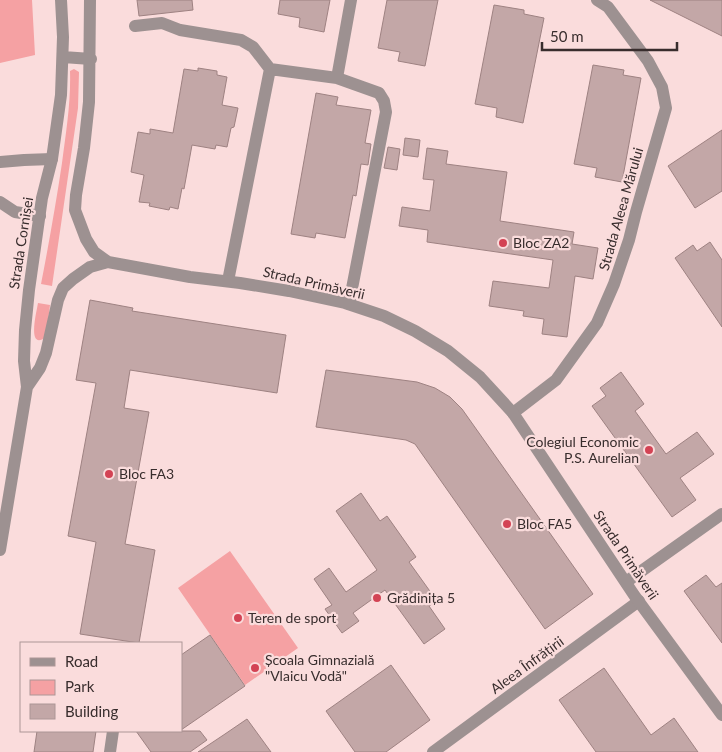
<svg xmlns="http://www.w3.org/2000/svg" width="722" height="752" viewBox="0 0 722 752" font-family="Lato,sans-serif">
<rect width="100%" height="100%" fill="#fadcdc"/>
<!-- green -->
<path fill="#f5a1a3" d="M 0,0 L 32,0 L 35,55 L 0,63 Z
M 74,69 L 79,72 L 78,108 L 52,286 L 41,284 C 49,243 56,203 62,163 C 66,132 71,102 70,71 Z
M 38,303 L 50,305 L 46,337 C 26,352 37,310 38,303 Z
M 230,551 L 298,648 L 245,685 L 178,588 Z"/>
<!-- building -->
<path fill="#c3a7a7" stroke="#9e8282" d="M 137,0 L 192,0 L 193,10 L 139,16 Z
M 280,0 L 330,0 L 324,32 L 299,27 L 300,18 L 278,14 Z
M 387,0 L 438,0 L 425,66 L 398,61 L 400,52 L 378,48 Z
M 650,0 L 722,0 L 722,36 Z
M 494,5 L 524,10 L 524,14 L 544,18 L 523,123 L 496,117 L 497,108 L 475,104 Z
M 593,65 L 624,70 L 623,75 L 641,78 L 622,182 L 595,177 L 597,168 L 574,164 Z
M 198,68 L 217,71 L 217,75 L 227,77 L 222,105 L 238,108 L 234,127 L 231,128 L 227,147 L 216,145 L 215,149 L 192,145 L 184,189 L 182,188 L 178,209 L 170,207 L 169,210 L 149,206 L 150,203 L 139,202 L 144,175 L 131,172 L 138,132 L 150,134 L 150,129 L 173,133 L 184,69 L 198,71 Z
M 316,93 L 338,97 L 336,105 L 371,110 L 365,143 L 371,144 L 368,165 L 361,164 L 356,196 L 353,195 L 345,238 L 316,233 L 315,238 L 291,234 Z
M 722,130 L 722,191 L 695,208 L 668,166 Z
M 405,138 L 420,140 L 418,157 L 403,155 Z
M 388,147 L 400,149 L 397,170 L 384,168 Z
M 427,148 L 448,151 L 446,164 L 507,172 L 500,221 L 574,232 L 572,244 L 598,248 L 593,279 L 575,276 L 567,337 L 542,334 L 544,319 L 523,316 L 524,311 L 489,306 L 493,281 L 549,288 L 553,260 L 427,242 L 428,230 L 399,226 L 402,207 L 430,211 L 434,180 L 423,179 Z
M 710,242 L 722,260 L 722,327 L 675,258 L 693,245 L 697,251 Z
M 90,300 L 133,308 L 132,311 L 286,335 L 277,393 L 130,370 L 124,408 L 149,412 L 125,544 L 155,550 L 139,643 L 80,634 L 96,542 L 68,536 L 96,383 L 76,380 Z
M 326,370 L 417,382 L 435,388 L 450,397 L 462,409 L 593,594 L 545,629 L 415,444 L 406,440 L 316,427 Z
M 621,372 L 644,404 L 635,411 L 666,454 L 697,432 L 714,454 L 680,478 L 696,500 L 672,517 L 592,406 L 606,396 L 600,388 Z
M 361,493 L 380,521 L 387,516 L 416,557 L 409,562 L 437,601 L 429,606 L 445,629 L 424,644 L 385,590 L 353,613 L 359,621 L 342,633 L 325,609 L 332,605 L 314,579 L 329,568 L 346,592 L 377,570 L 336,511 Z
M 706,575 L 716,587 L 722,583 L 722,643 L 684,591 Z
M 210,635 L 245,686 L 181,730 L 181,655 Z
M 391,665 L 430,720 L 386,752 L 355,752 L 326,711 Z
M 604,668 L 651,735 L 674,718 L 698,752 L 596,752 L 559,700 Z
M 247,719 L 271,752 L 198,752 L 225,734 Z
M 37,731 L 96,731 L 93,752 L 34,752 Z
M 136,731 L 200,731 L 207,740 L 190,752 L 151,752 Z"/>
<g fill="none" stroke-linecap="round" stroke-linejoin="round">
<!-- minor -->
<path stroke="#9d9191" stroke-width="12" d="M 135,26 L 162,23 L 180,30 L 241,40 L 253,47 L 270,69 L 337,78 L 379,93 L 384,101 L 386,112 L 349,304
M 337,78 L 351,0
M 0,162 L 24,160 L 52,159
M 0,202 L 15,212 L 40,216
M 228,281 L 270,69
M 513,413 L 556,380 L 597,323 L 614,284 L 629,240 L 636,212 L 666,108 L 662,87 L 648,61 L 608,7 L 597,0
M 626,582 L 722,514
M 110,752 L 113,731
M 433,752 L 639,601"/>
<!-- tertiary -->
<path stroke="#9d9191" stroke-width="12" d="M 90,0 L 89,102 L 84,148 L 76,195 L 75,210 L 86,239 L 94,252 L 108,262
M 63,57 L 91,59
M 27,387 L 40,368 L 46,353 L 58,300 L 63,288 L 73,279 L 90,267 L 108,262 L 190,277 L 240,283 L 289,291 L 345,303 L 384,316 L 415,331 L 448,351 L 480,377 L 513,413 L 634,595 L 722,715
M 0,550 L 27,387 L 24,361 L 25,330 L 29,290 L 42,198 L 52,159 L 61,95 L 63,37 L 61,0"/>
</g>
<!-- markers -->
<g fill="#d34354" stroke="#fadcdc" stroke-width="2">
<circle cx="503" cy="243" r="5"/>
<circle cx="649" cy="450" r="5"/>
<circle cx="109" cy="474" r="5"/>
<circle cx="507" cy="524" r="5"/>
<circle cx="377" cy="598" r="5"/>
<circle cx="238" cy="618" r="5"/>
<circle cx="255" cy="668" r="5"/>
</g>
<g text-anchor="middle" stroke-width="4.5" stroke-linejoin="round" paint-order="stroke">
<!-- street labels -->
<g font-size="14" fill="#382d2d" stroke="#fadcdc">
<text transform="translate(621 209) rotate(-74)" y="5">Strada Aleea Mărului</text>
<text transform="translate(21 243) rotate(-81)" y="5">Strada Cornișei</text>
<text transform="translate(314 283) rotate(13)" y="5">Strada Primăverii</text>
<text transform="translate(626 555) rotate(56)" y="5">Strada Primăverii</text>
<text transform="translate(527 665) rotate(-36)" y="5">Aleea Înfrățirii</text>
</g>
<!-- poi labels -->
<g font-size="14" fill="#382d2d" stroke="#fadcdc" text-anchor="start">
<text x="513" y="248">Bloc ZA2</text>
<text x="639" y="447" text-anchor="end">Colegiul Economic<tspan x="639" dy="16">P.S. Aurelian</tspan></text>
<text x="119" y="479">Bloc FA3</text>
<text x="517" y="529">Bloc FA5</text>
<text x="387" y="603">Grădinița 5</text>
<text x="248" y="623">Teren de sport</text>
<text x="265" y="665">Școala Gimnazială<tspan x="265" dy="16">"Vlaicu Vodă"</tspan></text>
</g>
</g>
<!-- legend -->
<rect x="20" y="642" width="162" height="90" fill="#fadcdc" stroke="#ac9696"/>
<rect x="30" y="658" width="25" height="8" fill="#9d9191" stroke="#ac9696"/>
<text x="65" y="667" font-size="15" fill="#382d2d">Road</text>
<rect x="30" y="680" width="25" height="15" fill="#f5a1a3" stroke="#ac9696"/>
<text x="65" y="692" font-size="15" fill="#382d2d">Park</text>
<rect x="30" y="704" width="25" height="15" fill="#c3a7a7" stroke="#ac9696"/>
<text x="65" y="717" font-size="15" fill="#382d2d">Building</text>
<!-- scale -->
<path d="M542 42v8h135v-8" fill="none" stroke="#382d2d" stroke-width="2.5"/>
<text x="550" y="42" font-size="15" fill="#382d2d" stroke="#fadcdc" stroke-width="4" paint-order="stroke">50 m</text>
</svg>
